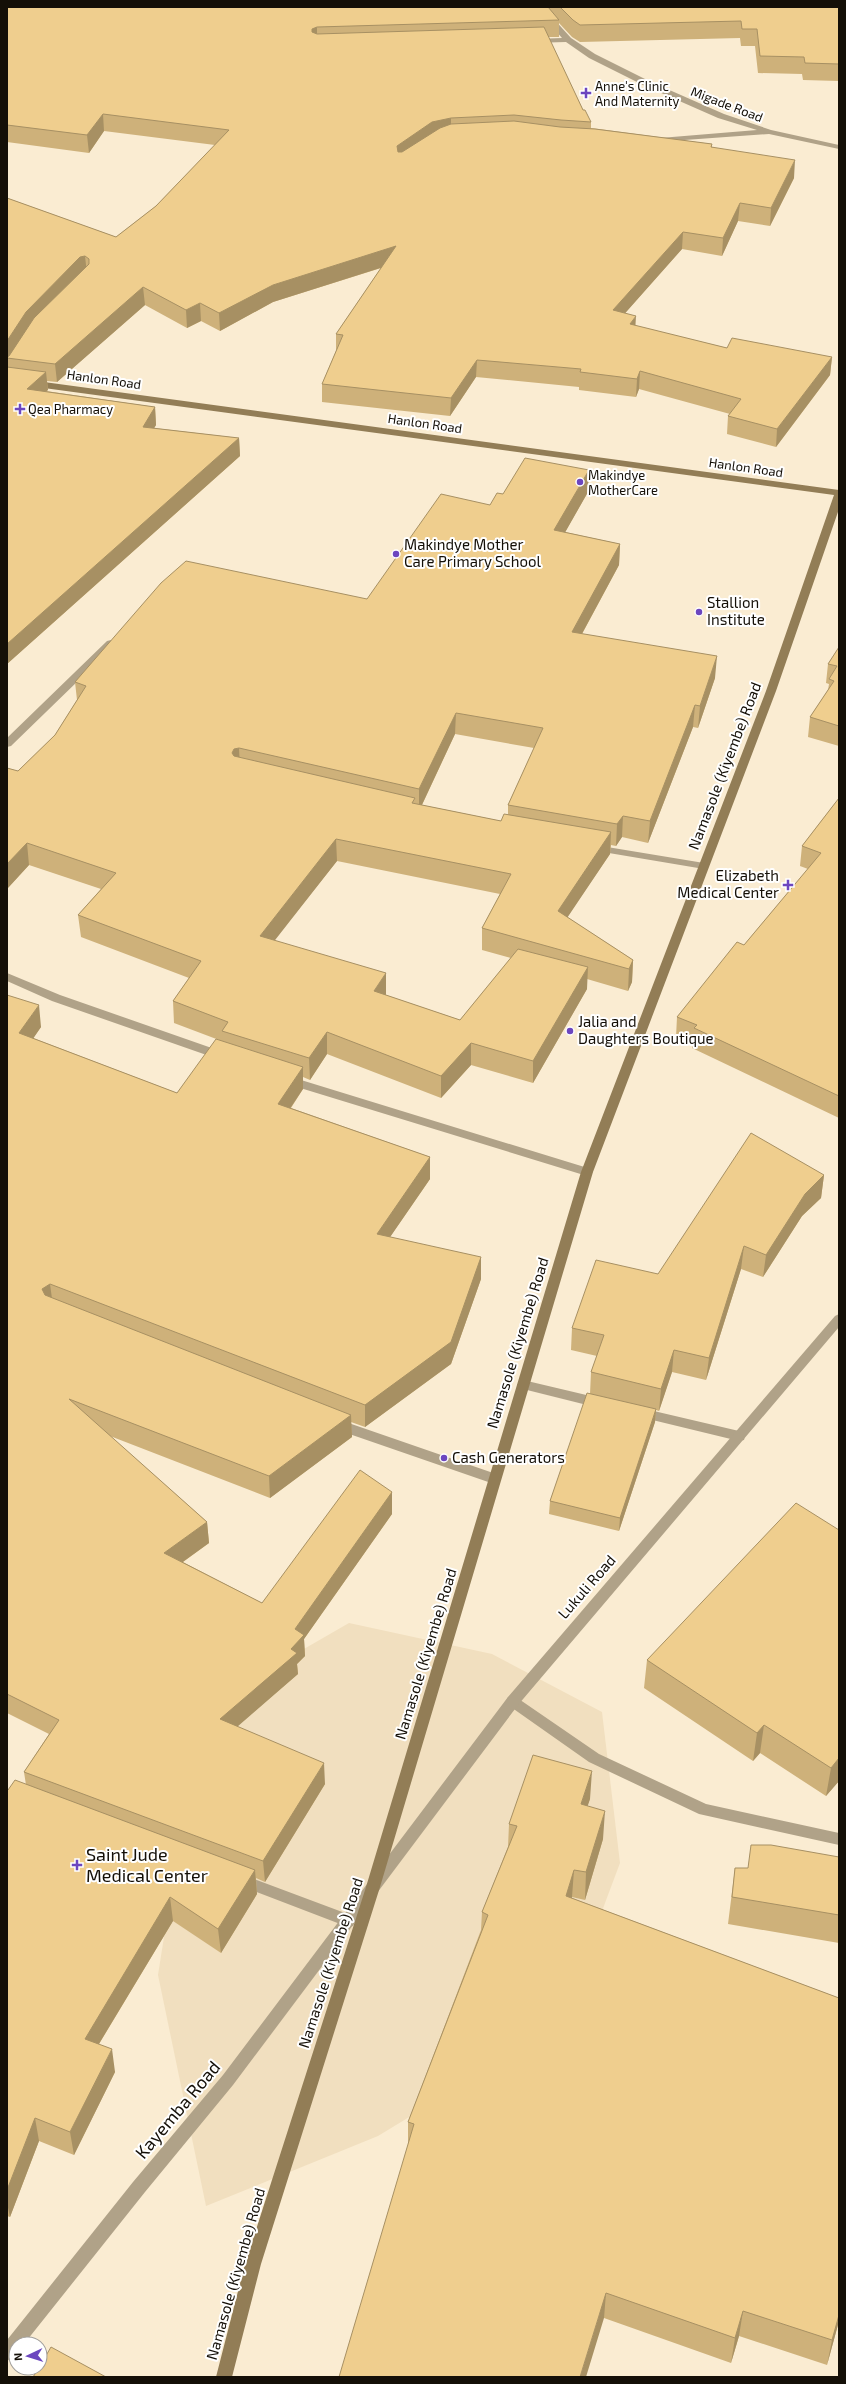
<svg xmlns="http://www.w3.org/2000/svg" width="846" height="2384" viewBox="0 0 846 2384" font-family="'Exo 2',sans-serif">
<rect width="100%" height="100%" fill="#faecd2"/>
<!-- built -->
<path fill="#f1dfbf" d="M 349,1623 L 492,1654 L 602,1712 L 620,1863 L 559,2026 L 378,2136 L 206,2206 L 158,1975 L 200,1709 Z"/>
<g fill="none" stroke-linecap="round" stroke-linejoin="round">
<!-- service -->
<path fill="#b0a288" fill-rule="evenodd" d="M 523,1380 L 599,1398 L 604,1400 L 605,1403 L 604,1406 L 599,1408 L 519,1388 L 517,1385 L 519,1382 Z
M 641,1408 L 739,1431 L 744,1432 L 745,1436 L 744,1440 L 739,1441 L 636,1416 L 635,1413 L 636,1410 Z"/>
<!-- minor -->
<path fill="#b0a288" fill-rule="evenodd" d="M 535,7 L 543,7 L 571,38 L 595,54 L 649,81 L 724,114 L 771,130 L 839,145 L 839,149 L 769,134 L 657,142 L 656,140 L 660,138 L 757,130 L 718,118 L 643,85 L 589,58 L 566,42 L 532,43 L 531,41 L 535,39 L 562,38 Z
M 111,640 L 115,641 L 115,645 L 11,746 L 7,747 L 7,738 L 107,641 Z
M 595,845 L 704,863 L 709,866 L 704,869 L 591,850 L 590,848 Z
M 7,973 L 60,995 L 226,1053 L 228,1056 L 222,1060 L 218,1059 L 52,1001 L 7,981 Z
M 288,1076 L 591,1169 L 593,1172 L 587,1176 L 284,1083 L 282,1080 L 284,1077 Z
M 337,1419 L 499,1475 L 501,1479 L 499,1483 L 494,1484 L 332,1428 L 331,1424 L 332,1420 Z
M 513,1695 L 599,1754 L 706,1804 L 839,1833 L 839,1845 L 699,1814 L 589,1762 L 508,1705 L 506,1701 L 508,1697 Z
M 241,1874 L 353,1916 L 355,1921 L 353,1926 L 348,1927 L 236,1884 L 234,1880 L 236,1876 Z"/>
<!-- tertiary -->
<path fill="#b0a288" fill-rule="evenodd" d="M 839,1314 L 839,1327 L 518,1705 L 233,2085 L 145,2192 L 24,2344 L 16,2344 L 16,2355 L 7,2361 L 7,2340 L 133,2182 L 223,2075 L 508,1697 L 835,1316 Z"/>
<!-- secondary -->
<path fill="#927d56" fill-rule="evenodd" d="M 7,377 L 839,490 L 839,509 L 776,691 L 593,1172 L 380,1887 L 261,2264 L 232,2377 L 216,2377 L 245,2264 L 366,1887 L 581,1172 L 766,691 L 834,495 L 7,383 Z"/>
</g>
<!-- wall -->
<path fill="#ceb17a" fill-rule="evenodd" d="M 7,7 L 839,7 L 839,81 L 803,80 L 802,74 L 758,73 L 755,46 L 741,46 L 740,38 L 580,42 L 572,37 L 559,23 L 559,37 L 548,37 L 583,110 L 591,122 L 591,128 L 712,144 L 712,147 L 794,178 L 770,226 L 738,221 L 722,256 L 682,249 L 625,313 L 636,326 L 727,348 L 832,357 L 830,375 L 776,447 L 727,434 L 728,416 L 730,414 L 639,389 L 636,397 L 579,390 L 579,387 L 476,377 L 450,416 L 322,402 L 322,384 L 336,351 L 336,334 L 381,268 L 273,302 L 220,331 L 201,321 L 187,328 L 145,305 L 57,382 L 47,381 L 48,390 L 46,391 L 155,407 L 156,425 L 154,428 L 239,438 L 240,456 L 7,664 L 7,198 L 116,237 L 156,206 L 215,145 L 104,131 L 89,153 L 7,142 Z
M 588,492 L 565,532 L 620,544 L 619,565 L 582,634 L 715,678 L 698,728 L 693,727 L 648,843 L 622,837 L 616,846 L 611,845 L 610,854 L 567,917 L 633,960 L 632,982 L 628,991 L 587,979 L 587,989 L 533,1083 L 471,1065 L 441,1098 L 327,1054 L 310,1080 L 303,1077 L 303,1089 L 291,1108 L 430,1157 L 430,1179 L 390,1237 L 481,1279 L 451,1364 L 365,1427 L 351,1422 L 352,1437 L 270,1498 L 110,1436 L 207,1522 L 209,1543 L 183,1562 L 262,1603 L 392,1492 L 392,1514 L 304,1639 L 305,1656 L 297,1664 L 298,1674 L 237,1726 L 325,1784 L 265,1882 L 256,1878 L 257,1894 L 221,1953 L 173,1921 L 99,2044 L 115,2072 L 74,2155 L 39,2141 L 10,2217 L 7,2216 L 7,1790 L 8,1790 L 26,1785 L 24,1772 L 49,1734 L 7,1713 L 7,995 L 41,1027 L 33,1038 L 177,1093 L 219,1040 L 174,1023 L 173,1001 L 189,978 L 81,937 L 78,915 L 101,889 L 29,865 L 7,889 L 7,768 L 18,771 L 55,735 L 77,700 L 75,682 L 367,599 L 490,505 L 503,494 ZM 455,734 L 534,748 L 508,805 L 508,814 L 501,821 L 422,805 ZM 337,861 L 500,894 L 482,928 L 482,950 L 511,958 L 460,1020 L 386,995 L 274,940 Z
M 839,647 L 839,746 L 808,737 L 810,717 L 828,690 L 829,684 L 826,683 L 828,664 Z
M 839,798 L 839,1118 L 692,1048 L 693,1044 L 676,1037 L 677,1017 L 744,945 L 808,869 L 800,866 L 802,846 Z
M 824,1175 L 821,1198 L 802,1216 L 763,1277 L 741,1269 L 706,1380 L 672,1372 L 659,1411 L 656,1410 L 655,1422 L 619,1531 L 549,1514 L 550,1501 L 590,1394 L 591,1372 L 597,1356 L 571,1350 L 572,1328 L 658,1274 Z
M 839,1530 L 839,1781 L 826,1796 L 760,1753 L 753,1761 L 644,1688 L 647,1660 Z
M 590,1799 L 587,1806 L 603,1839 L 585,1900 L 572,1897 L 572,1898 L 839,1998 L 839,2321 L 827,2365 L 739,2336 L 731,2363 L 604,2318 L 408,2146 L 408,2122 L 481,1930 L 482,1912 L 508,1847 L 509,1824 Z
M 839,1857 L 839,1943 L 728,1924 L 735,1868 L 748,1868 Z"/>
<!-- shaded-wall -->
<path fill="#a79063" d="M 317,27 L 317,44 L 312,46 L 312,29 Z
M 103,114 L 104,131 L 89,153 L 87,135 Z
M 451,118 L 451,135 L 397,163 L 397,146 L 432,122 Z
M 795,160 L 794,178 L 770,226 L 771,208 Z
M 740,203 L 738,221 L 722,256 L 723,238 Z
M 683,232 L 682,249 L 612,328 L 613,310 Z
M 396,246 L 396,263 L 273,302 L 220,331 L 219,313 L 273,285 Z
M 85,256 L 87,274 L 9,358 L 7,358 L 7,341 L 26,312 L 80,257 Z
M 143,287 L 145,305 L 57,382 L 55,364 Z
M 200,303 L 201,321 L 187,328 L 186,310 Z
M 636,316 L 635,333 L 630,324 Z
M 832,357 L 830,375 L 776,447 L 777,429 Z
M 477,360 L 476,377 L 450,416 L 451,398 Z
M 640,371 L 639,389 L 636,397 L 637,379 Z
M 46,372 L 48,390 L 29,406 L 27,389 Z
M 155,407 L 156,425 L 144,445 L 143,427 Z
M 239,438 L 240,456 L 7,664 L 7,644 Z
M 589,470 L 588,492 L 554,552 L 554,530 Z
M 620,544 L 619,565 L 571,654 L 572,632 Z
M 717,656 L 715,678 L 698,728 L 700,706 Z
M 695,705 L 693,727 L 648,843 L 650,821 Z
M 456,713 L 455,734 L 419,811 L 419,789 Z
M 239,748 L 240,770 L 232,753 L 234,749 Z
M 623,816 L 622,837 L 616,846 L 617,824 Z
M 611,832 L 610,854 L 557,933 L 558,911 Z
M 336,839 L 337,861 L 261,958 L 260,936 Z
M 27,843 L 29,865 L 7,889 L 7,864 Z
M 633,960 L 632,982 L 628,991 L 629,969 Z
M 588,967 L 587,989 L 533,1083 L 533,1061 Z
M 386,973 L 386,995 L 374,1013 L 374,991 Z
M 39,1005 L 41,1027 L 22,1055 L 19,1033 Z
M 327,1032 L 327,1054 L 310,1080 L 309,1058 Z
M 471,1043 L 471,1065 L 441,1098 L 441,1076 Z
M 303,1067 L 303,1089 L 279,1125 L 278,1104 Z
M 430,1157 L 430,1179 L 377,1256 L 377,1234 Z
M 824,1175 L 821,1198 L 802,1216 L 763,1277 L 766,1255 L 805,1194 Z
M 744,1246 L 741,1269 L 706,1380 L 709,1358 Z
M 481,1257 L 481,1279 L 451,1364 L 365,1427 L 365,1405 Z
M 50,1284 L 53,1306 L 45,1311 L 42,1289 Z
M 674,1350 L 672,1372 L 659,1411 L 661,1389 Z
M 656,1409 L 655,1422 L 619,1531 L 620,1518 Z
M 351,1415 L 352,1437 L 270,1498 L 269,1476 Z
M 392,1492 L 392,1514 L 304,1639 L 305,1656 L 297,1664 L 298,1674 L 222,1740 L 220,1719 L 291,1649 L 295,1629 Z
M 207,1522 L 209,1543 L 166,1574 L 164,1553 Z
M 764,1725 L 760,1753 L 753,1761 L 757,1733 Z
M 839,1758 L 839,1781 L 826,1796 L 831,1768 Z
M 324,1763 L 325,1784 L 265,1882 L 263,1861 Z
M 592,1771 L 590,1799 L 579,1832 L 581,1804 Z
M 605,1811 L 603,1839 L 585,1900 L 586,1872 Z
M 255,1870 L 257,1894 L 221,1953 L 218,1929 Z
M 574,1870 L 572,1897 L 565,1923 L 566,1896 Z
M 170,1897 L 173,1921 L 88,2062 L 85,2039 Z
M 112,2049 L 115,2072 L 74,2155 L 70,2132 Z
M 35,2118 L 39,2141 L 10,2217 L 7,2203 L 7,2190 Z
M 606,2293 L 604,2318 L 586,2377 L 580,2377 Z
M 743,2311 L 739,2336 L 731,2363 L 735,2338 Z
M 839,2315 L 839,2321 L 827,2365 L 832,2340 Z"/>
<!-- building -->
<path fill="#efce8e" stroke="#a79063" d="M 7,7 L 548,7 L 559,20 L 317,27 L 312,29 L 312,32 L 317,34 L 544,27 L 583,110 L 585,110 L 591,122 L 561,120 L 514,115 L 451,118 L 432,122 L 397,146 L 398,152 L 402,152 L 440,128 L 451,124 L 514,121 L 560,127 L 595,129 L 712,144 L 711,147 L 795,160 L 771,208 L 740,203 L 723,238 L 683,232 L 613,310 L 636,316 L 630,324 L 727,348 L 732,338 L 832,357 L 777,429 L 728,416 L 741,399 L 640,371 L 637,379 L 580,372 L 581,369 L 477,360 L 451,398 L 322,384 L 343,335 L 336,334 L 396,246 L 273,285 L 219,313 L 200,303 L 186,310 L 143,287 L 55,364 L 7,358 L 7,357 L 9,356 L 34,318 L 89,264 L 89,259 L 85,256 L 80,257 L 26,312 L 7,341 L 7,198 L 116,237 L 156,206 L 229,130 L 103,114 L 87,135 L 7,125 Z
M 560,7 L 839,7 L 839,64 L 805,63 L 804,57 L 760,56 L 757,29 L 742,29 L 741,21 L 580,25 L 573,20 Z
M 7,367 L 46,372 L 27,389 L 155,407 L 143,427 L 239,438 L 7,644 Z
M 525,458 L 589,470 L 554,530 L 620,544 L 572,632 L 717,656 L 700,706 L 695,705 L 650,821 L 623,816 L 617,824 L 508,805 L 543,728 L 456,713 L 419,789 L 239,748 L 234,749 L 232,753 L 234,756 L 415,798 L 412,803 L 501,821 L 504,814 L 611,832 L 558,911 L 633,960 L 629,969 L 482,928 L 511,874 L 336,839 L 260,936 L 386,973 L 374,991 L 460,1020 L 518,949 L 588,967 L 533,1061 L 471,1043 L 441,1076 L 327,1032 L 309,1058 L 222,1031 L 228,1022 L 173,1001 L 201,961 L 78,915 L 116,873 L 27,843 L 7,864 L 7,768 L 18,771 L 55,735 L 86,686 L 75,682 L 161,583 L 186,561 L 367,599 L 441,494 L 490,505 L 497,493 L 503,494 Z
M 839,647 L 839,726 L 810,717 L 834,681 L 829,679 L 837,666 L 828,664 Z
M 839,798 L 839,1096 L 694,1028 L 697,1025 L 677,1017 L 737,942 L 744,945 L 821,853 L 802,846 Z
M 7,995 L 39,1005 L 19,1033 L 177,1093 L 216,1039 L 303,1067 L 278,1104 L 430,1157 L 377,1234 L 481,1257 L 451,1342 L 365,1405 L 50,1284 L 42,1289 L 45,1295 L 351,1415 L 269,1476 L 69,1399 L 207,1522 L 164,1553 L 262,1603 L 360,1470 L 392,1492 L 295,1629 L 304,1635 L 291,1649 L 297,1653 L 220,1719 L 324,1763 L 263,1861 L 24,1772 L 59,1720 L 7,1694 Z
M 751,1133 L 824,1175 L 805,1194 L 766,1255 L 744,1246 L 709,1358 L 674,1350 L 661,1389 L 591,1372 L 604,1335 L 572,1328 L 596,1260 L 658,1274 Z
M 587,1393 L 656,1409 L 620,1518 L 550,1501 Z
M 796,1503 L 839,1530 L 839,1758 L 831,1768 L 764,1725 L 757,1733 L 647,1660 Z
M 533,1755 L 592,1771 L 581,1804 L 605,1811 L 586,1872 L 574,1870 L 566,1896 L 839,1998 L 839,2315 L 832,2340 L 743,2311 L 735,2338 L 606,2293 L 580,2377 L 339,2377 L 414,2124 L 408,2122 L 488,1915 L 482,1912 L 517,1826 L 509,1824 Z
M 15,1780 L 255,1870 L 218,1929 L 170,1897 L 85,2039 L 112,2049 L 70,2132 L 35,2118 L 7,2190 L 7,1790 L 8,1790 Z
M 751,1845 L 771,1845 L 839,1857 L 839,1915 L 732,1897 L 735,1868 L 748,1868 Z
M 51,2347 L 106,2377 L 33,2377 L 39,2368 L 40,2368 L 40,2366 Z"/>
<!-- markers -->
<g fill="#6c46bf" stroke="#fff" stroke-width="1.5">
<path d="M584 87h4v4h4v4h-4v4h-4v-4h-4v-4h4z"/>
<path d="M18 403h4v4h4v4h-4v4h-4v-4h-4v-4h4z"/>
<circle cx="580" cy="482" r="4"/>
<circle cx="396" cy="554" r="4"/>
<circle cx="699" cy="612" r="4"/>
<path d="M786 879h4v4h4v4h-4v4h-4v-4h-4v-4h4z"/>
<circle cx="570" cy="1031" r="4"/>
<circle cx="444" cy="1458" r="4"/>
<path d="M75 1859h4v4h4v4h-4v4h-4v-4h-4v-4h4z"/>
</g>
<g text-anchor="middle" stroke-width="4" stroke-linejoin="round" paint-order="stroke">
<!-- far-poi labels -->
<g font-size="13" fill="#140f07" stroke="#fff" text-anchor="start">
<text x="595" y="91">Anne's Clinic<tspan x="595" dy="15">And Maternity</tspan></text>
<text x="28" y="414">Qea Pharmacy</text>
<text x="588" y="480">Makindye<tspan x="588" dy="15">MotherCare</tspan></text>
</g>
<!-- far-street labels -->
<g font-size="13" fill="#140f07" stroke="#fff">
<text transform="translate(727 104) rotate(21)" y="5">Migade Road</text>
<text transform="translate(104 379) rotate(8)" y="5">Hanlon Road</text>
<text transform="translate(425 423) rotate(8)" y="5">Hanlon Road</text>
<text transform="translate(746 467) rotate(8)" y="5">Hanlon Road</text>
</g>
<!-- poi labels -->
<g font-size="15" fill="#140f07" stroke="#fff" text-anchor="start">
<text x="404" y="550">Makindye Mother<tspan x="404" dy="17">Care Primary School</tspan></text>
<text x="707" y="608">Stallion<tspan x="707" dy="17">Institute</tspan></text>
<text x="779" y="881" text-anchor="end">Elizabeth<tspan x="779" dy="17">Medical Center</tspan></text>
<text x="578" y="1027">Jalia and<tspan x="578" dy="17">Daughters Boutique</tspan></text>
<text x="452" y="1463">Cash Generators</text>
</g>
<!-- street labels -->
<g font-size="15" fill="#140f07" stroke="#fff">
<text transform="translate(725 766) rotate(-69)" y="5">Namasole (Kiyembe) Road</text>
<text transform="translate(518 1343) rotate(-73)" y="5">Namasole (Kiyembe) Road</text>
<text transform="translate(587 1587) rotate(-49)" y="5">Lukuli Road</text>
<text transform="translate(426 1654) rotate(-73)" y="5">Namasole (Kiyembe) Road</text>
<text transform="translate(331 1963) rotate(-72)" y="5">Namasole (Kiyembe) Road</text>
<text transform="translate(236 2274) rotate(-74)" y="5">Namasole (Kiyembe) Road</text>
</g>
<!-- near-poi labels -->
<g font-size="18" fill="#140f07" stroke="#fff" text-anchor="start">
<text x="86" y="1861">Saint Jude<tspan x="86" dy="21">Medical Center</tspan></text>
</g>
<!-- near-street labels -->
<g font-size="18" fill="#140f07" stroke="#fff">
<text transform="translate(178 2110) rotate(-50)" y="6">Kayemba Road</text>
</g>
</g>
<!-- border -->
<rect width="846" height="2384" fill="none" stroke="#140f07" stroke-width="16"/>
<!-- north arrow -->
<g transform="translate(28 2356) rotate(266)"><circle r="19" fill="#ffffff" stroke="#a19f9c"/>
<path d="M0-3L7 15L0 10L-7 15Z" fill="#6c46bf"/>
<text y="-6" font-size="11" font-weight="bold" text-anchor="middle" fill="#140f07">N</text>
</g>
</svg>
